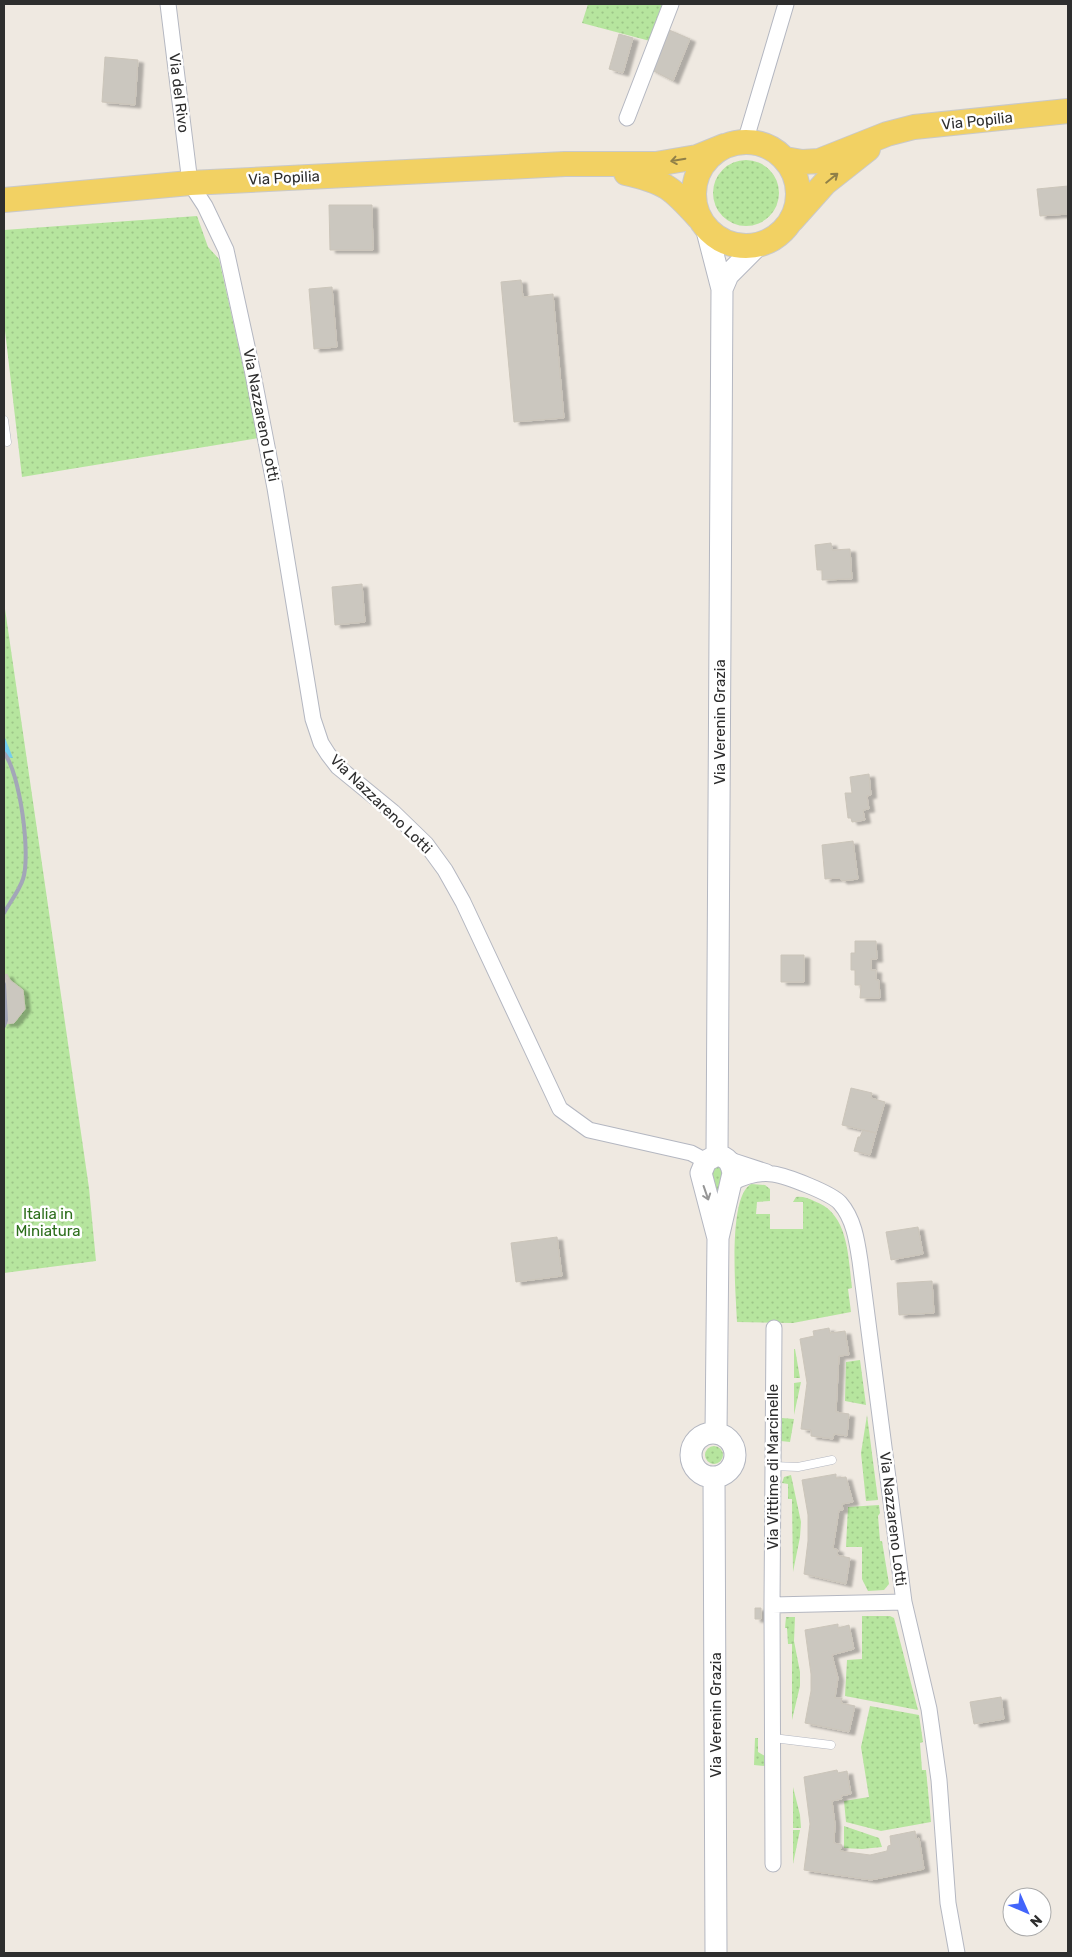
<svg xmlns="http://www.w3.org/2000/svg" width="1072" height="1957" viewBox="0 0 1072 1957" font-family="Rubik,sans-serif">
<defs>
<pattern id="grass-dots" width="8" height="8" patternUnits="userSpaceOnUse" patternTransform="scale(1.25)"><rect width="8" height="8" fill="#b6e59e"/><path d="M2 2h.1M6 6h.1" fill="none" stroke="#9dc588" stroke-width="1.8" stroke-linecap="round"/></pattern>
<pattern id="water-ripples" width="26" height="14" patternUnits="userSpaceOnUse" patternTransform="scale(1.25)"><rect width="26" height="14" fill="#75cff0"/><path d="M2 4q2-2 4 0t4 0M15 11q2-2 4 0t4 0" fill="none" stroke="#66b2ce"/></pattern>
<filter id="shadow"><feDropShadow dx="5.5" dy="3" stdDeviation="1" flood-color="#0004"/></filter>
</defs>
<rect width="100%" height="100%" fill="#efe9e1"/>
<!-- grass -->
<path fill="url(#grass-dots)" d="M 588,4 L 662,4 L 650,41 L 582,23 Z
M713 193a33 33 0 1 1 66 0a33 33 0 1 1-66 0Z
M 197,216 L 208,247 L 219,259 L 259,438 L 22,477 L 4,322 L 4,230 Z
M 4,602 L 89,1188 L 96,1261 L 4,1273 Z
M 717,1164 L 724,1169 L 719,1199 L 710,1174 Z
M 751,1184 L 765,1185 L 770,1189 L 770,1201 L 757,1202 L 756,1214 L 770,1214 L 770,1229 L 803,1229 L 803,1202 L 793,1202 L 796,1197 C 802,1196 808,1198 814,1201 C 849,1213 848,1257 852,1288 L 848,1289 L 851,1312 L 793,1323 L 737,1322 C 736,1296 727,1197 751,1184 Z
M 794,1349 L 795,1349 L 800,1378 L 794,1378 Z
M 860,1360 L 866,1405 L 845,1401 L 846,1362 Z
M 801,1382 L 794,1415 L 794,1383 Z
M 867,1415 L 878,1500 L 866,1501 L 861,1453 Z
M 782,1418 L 794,1419 L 790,1442 L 781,1441 Z
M705 1455a9 9 0 1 1 18 0a9 9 0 1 1-18 0Z
M 791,1475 L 801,1522 L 800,1537 L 793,1572 L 792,1499 L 788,1499 L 788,1484 L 782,1483 L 784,1477 Z
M 879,1505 L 880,1513 L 878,1516 L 880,1541 L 882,1541 L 889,1584 L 884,1590 L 868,1591 L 862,1579 L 862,1547 L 846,1547 L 848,1507 Z
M 862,1616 L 890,1616 L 894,1618 L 918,1710 L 845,1696 L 847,1660 L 862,1659 Z
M 786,1617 L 795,1617 L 794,1641 L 800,1672 L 800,1686 L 792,1720 L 792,1644 L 788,1644 L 787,1628 L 785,1628 Z
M 870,1706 L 919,1715 L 923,1742 L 920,1743 L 922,1770 L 926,1770 L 931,1822 L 881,1831 L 846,1822 L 844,1801 L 869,1797 L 861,1747 Z
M 755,1738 L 758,1738 L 758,1752 L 765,1756 L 765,1766 L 754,1765 Z
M 793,1787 L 800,1815 L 801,1828 L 793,1828 Z
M 844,1826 L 879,1838 L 882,1847 L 862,1849 L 844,1848 Z
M 793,1830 L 800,1830 L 793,1864 Z"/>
<!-- water -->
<path fill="url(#water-ripples)" d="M 4,737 L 5,738 L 13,758 L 4,757 Z"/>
<!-- building -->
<path fill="#cbc7bf" stroke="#cbc5ba" filter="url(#shadow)" d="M 667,29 L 690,39 L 673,81 L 650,69 Z
M 619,34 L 633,38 L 623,73 L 609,69 Z
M 105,57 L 138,60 L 135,105 L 102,102 Z
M 1068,186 L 1068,214 L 1040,216 L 1037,189 Z
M 329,205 L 372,205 L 373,250 L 330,250 Z
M 521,280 L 523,297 L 553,294 L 564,418 L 514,422 L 501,282 Z
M 332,287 L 337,347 L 314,349 L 309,289 Z
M 831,543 L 832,550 L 850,549 L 852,579 L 822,580 L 822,570 L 817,570 L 815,545 Z
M 362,584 L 365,622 L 335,625 L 332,587 Z
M 869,774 L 871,795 L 867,796 L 869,809 L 863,810 L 865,820 L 852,822 L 851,818 L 848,818 L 845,793 L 852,793 L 850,777 Z
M 853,841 L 858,879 L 842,881 L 839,878 L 825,879 L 822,845 Z
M 855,941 L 876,941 L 877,959 L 871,959 L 871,970 L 876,970 L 876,980 L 879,980 L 880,998 L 860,998 L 861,985 L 855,985 L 855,970 L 851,970 L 851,953 L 855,953 Z
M 781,955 L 804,955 L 804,982 L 781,982 Z
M 7,974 L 10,980 L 23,990 L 25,1009 L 14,1023 L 4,1024 L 4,975 Z
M 851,1088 L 872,1093 L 871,1098 L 885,1102 L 876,1133 L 842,1125 Z
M 863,1130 L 876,1133 L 870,1155 L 854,1151 L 858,1137 L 860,1137 Z
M 918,1227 L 923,1254 L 891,1260 L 886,1232 Z
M 557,1237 L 562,1276 L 516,1282 L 511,1243 Z
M 932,1281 L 934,1313 L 899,1315 L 897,1283 Z
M 829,1328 L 830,1333 L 845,1331 L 849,1355 L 839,1356 L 836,1412 L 849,1414 L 847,1436 L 834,1434 L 833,1439 L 811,1436 L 811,1430 L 801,1429 L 807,1383 L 800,1339 L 814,1336 L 813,1331 Z
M 836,1474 L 836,1478 L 846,1477 L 853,1502 L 842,1504 L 843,1510 L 839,1510 L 833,1548 L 838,1550 L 837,1555 L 850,1558 L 846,1584 L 804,1574 L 808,1541 L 808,1515 L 802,1480 Z
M 755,1608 L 761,1608 L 761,1619 L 755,1619 Z
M 838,1624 L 838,1628 L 849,1625 L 854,1649 L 832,1655 L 838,1678 L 835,1698 L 842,1698 L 841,1703 L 855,1706 L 849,1732 L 805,1723 L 811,1691 L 811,1674 L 805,1630 Z
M 1001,1697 L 1004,1719 L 974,1724 L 970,1702 Z
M 837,1770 L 838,1773 L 847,1771 L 851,1794 L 841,1796 L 842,1799 L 832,1801 L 835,1824 L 834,1843 L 842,1845 L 840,1851 L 870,1855 L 887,1851 L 888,1846 L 891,1845 L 890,1836 L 915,1831 L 916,1839 L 919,1838 L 924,1869 L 871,1880 L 804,1870 L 810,1824 L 804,1777 Z"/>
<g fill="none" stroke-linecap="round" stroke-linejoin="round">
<!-- lane casing -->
<g stroke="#b4b7c1" stroke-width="9">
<path id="lane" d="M 4,420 L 7,442
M 773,1466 L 798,1467 L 832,1460
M 773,1738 L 831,1745"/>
</g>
<!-- street casing -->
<g stroke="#b4b7c1" stroke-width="17">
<path id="street" d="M 168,4 L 190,183 L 205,206 L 226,250 L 252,369 L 275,488 L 313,719 L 321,743 L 328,754 L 338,767 L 393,812 L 426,844 L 445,870 L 463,902 L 560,1109 L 589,1130 L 691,1153 L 706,1161
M 627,118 L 671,4
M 745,142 L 786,4
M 727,1159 L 767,1172
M 732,1183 C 745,1176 758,1172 773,1174 C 787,1176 831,1193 840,1203 C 854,1219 857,1241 860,1261 L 904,1602 L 929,1709 L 939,1780 L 948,1903 L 957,1953
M 772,1605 L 904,1602
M 773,1864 L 772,1605 L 774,1328"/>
</g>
<!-- secondary casing -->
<g stroke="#b4b7c1" stroke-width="23">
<path id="secondary" d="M 706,227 L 722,289 L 717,1155
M 722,289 L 728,275 L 759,244
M 716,1433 L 718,1238 L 733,1173 C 731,1163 728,1157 717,1155 L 706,1161 L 701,1173 L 718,1238
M691 1455a22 22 0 1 1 44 0a22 22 0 1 1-44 0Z
M 714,1477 L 716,1953"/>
</g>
<!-- primary casing -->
<g stroke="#c9c9c9" stroke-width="26">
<path id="primary" d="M694 194a52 52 0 1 1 104 0a52 52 0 1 1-104 0Z
M 785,159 L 802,162 L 819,161 L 887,134 L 914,127 L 1068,111
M 626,173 C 666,182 672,188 699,218
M 4,200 L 190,183 L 565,164 L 656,164 L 697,157 L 724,146
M 792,220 L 825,183 L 868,149"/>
</g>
<!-- lane -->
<use href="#lane" stroke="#fff" stroke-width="8"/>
<!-- street -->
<use href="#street" stroke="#fff" stroke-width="15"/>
<!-- secondary -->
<use href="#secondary" stroke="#fff" stroke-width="21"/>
<!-- primary -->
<use href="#primary" stroke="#f2d163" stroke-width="24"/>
<!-- rail -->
<path stroke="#a3a6b8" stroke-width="4" d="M 4,753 C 20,772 31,855 23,879 C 19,891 10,902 4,913
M 4,984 L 6,1020 L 4,1026"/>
</g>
<!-- one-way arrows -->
<defs><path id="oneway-shaft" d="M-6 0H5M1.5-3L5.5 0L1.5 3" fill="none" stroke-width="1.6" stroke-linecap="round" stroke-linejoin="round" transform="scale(1.25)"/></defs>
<g stroke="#908048">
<use href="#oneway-shaft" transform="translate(678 160) rotate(170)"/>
<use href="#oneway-shaft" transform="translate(832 178) rotate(-39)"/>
</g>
<use stroke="#969696" href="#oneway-shaft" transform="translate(706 1193) rotate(71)"/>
<g text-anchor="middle" stroke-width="5" stroke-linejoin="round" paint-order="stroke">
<!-- street labels -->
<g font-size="15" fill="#2e2e2e" stroke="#fff">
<text transform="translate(179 93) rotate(83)" y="5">Via del Rivo</text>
<text transform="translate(977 121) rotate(-6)" y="5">Via Popilia</text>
<text transform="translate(284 178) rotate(-3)" y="5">Via Popilia</text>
<text transform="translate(261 415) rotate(79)" y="5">Via Nazzareno Lotti</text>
<text transform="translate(720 722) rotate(-90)" y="5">Via Verenin Grazia</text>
<text transform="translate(381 804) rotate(44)" y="5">Via Nazzareno Lotti</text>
<text transform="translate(773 1467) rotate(-90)" y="5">Via Vittime di Marcinelle</text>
<text transform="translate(893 1519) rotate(83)" y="5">Via Nazzareno Lotti</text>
<text transform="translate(716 1715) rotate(-90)" y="5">Via Verenin Grazia</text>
</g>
<!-- park labels -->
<g font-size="15" fill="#2c6e1b" stroke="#fff">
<text x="48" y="1219">Italia in<tspan x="48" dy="17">Miniatura</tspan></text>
</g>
</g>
<!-- border -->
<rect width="1072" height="1957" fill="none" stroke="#2e2e2e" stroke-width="10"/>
<!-- north arrow -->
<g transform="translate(1027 1912) rotate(135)"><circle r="24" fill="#ffffff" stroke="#ababab"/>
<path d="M0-4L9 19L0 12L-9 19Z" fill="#4264fb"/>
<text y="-8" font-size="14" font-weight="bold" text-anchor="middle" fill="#2e2e2e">N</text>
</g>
</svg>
